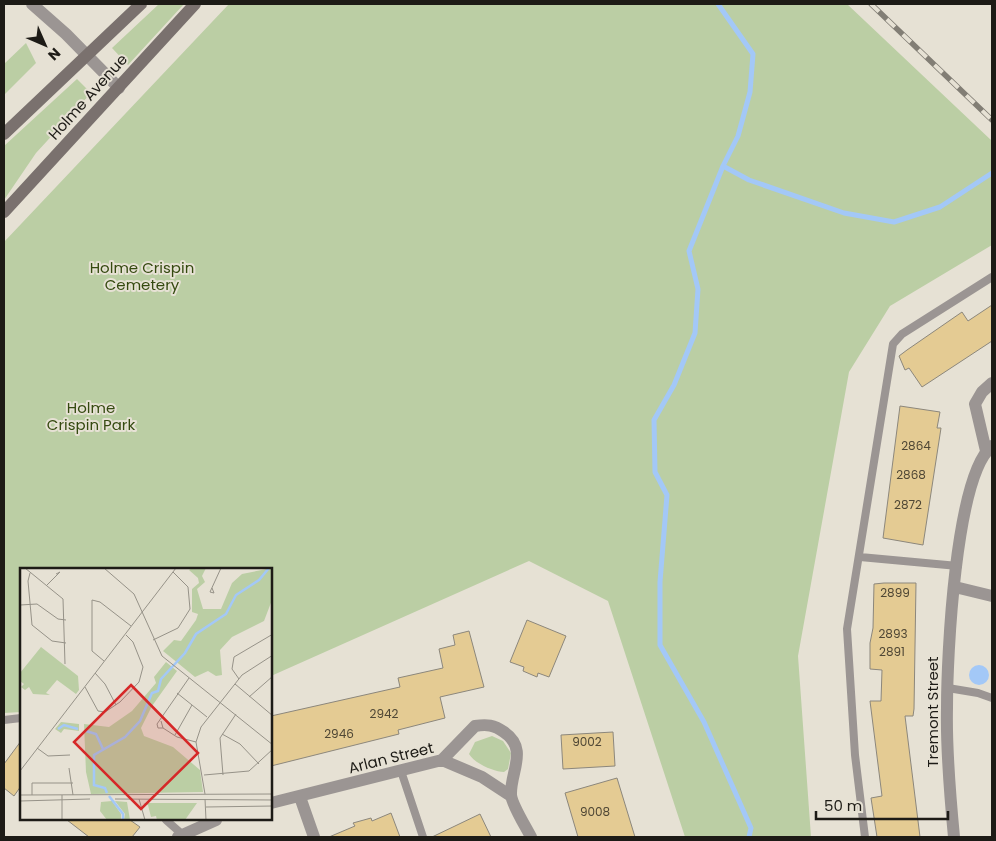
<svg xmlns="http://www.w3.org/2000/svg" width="996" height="841" viewBox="0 0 996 841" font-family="Poppins,sans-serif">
<rect width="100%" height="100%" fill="#e6e1d4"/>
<!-- green -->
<path fill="#bbcea4" d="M 159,4 L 184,4 L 128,65 L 112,48 Z
M 229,4 L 847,4 L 992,141 L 992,245 L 890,306 L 849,372 L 798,656 L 811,837 L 685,837 L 608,601 L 529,561 L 271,676 L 271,570 L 21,570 L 21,712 L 4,713 L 4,242 Z
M 26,43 L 36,63 L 4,95 L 4,64 Z
M 77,79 L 91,93 L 36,153 L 4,200 L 4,146 Z
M 492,736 L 503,741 L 511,753 L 508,769 L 504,772 C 494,772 474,763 469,754 L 475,742 Z"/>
<!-- water -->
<path fill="#a3c8f7" d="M969 675a10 10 0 1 1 20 0a10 10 0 1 1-20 0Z"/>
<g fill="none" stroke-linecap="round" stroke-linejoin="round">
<!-- stream -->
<path stroke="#a3c8f7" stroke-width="5" d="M 718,4 L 753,54 L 750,92 L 738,136 L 723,166 L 689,251 L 698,289 L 695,333 L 674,385 L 654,420 L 655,472 L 667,495 L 660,582 L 660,645 L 704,722 L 751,828 L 749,837
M 723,166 L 749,180 L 844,213 L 894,222 L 940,207 L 992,173"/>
</g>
<!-- building -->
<path fill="#e4cb93" stroke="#8c877c" d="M 992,305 L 992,341 L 922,387 L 909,368 L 905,370 L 899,356 L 907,350 L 962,312 L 968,321 Z
M 900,406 L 940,412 L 937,428 L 941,428 L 923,545 L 883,538 Z
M 884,583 L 916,583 L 914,709 L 913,716 L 905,716 L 920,837 L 877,837 L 871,798 L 882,796 L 870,701 L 881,701 L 882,670 L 870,669 L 870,643 L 873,628 L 874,584 Z
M 527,620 L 566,636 L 549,677 L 538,673 L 537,677 L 523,671 L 524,667 L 510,662 Z
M 469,631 L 484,687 L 440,697 L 445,718 L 398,730 L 399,734 L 271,766 L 271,716 L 400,687 L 398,678 L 443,668 L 439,649 L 455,645 L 453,635 Z
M 613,732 L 615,766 L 563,769 L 561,735 Z
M 21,741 L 21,786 L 14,796 L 4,788 L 4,764 Z
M 617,778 L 635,837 L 578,837 L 565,793 Z
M 391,813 L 400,837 L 329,837 L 355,826 L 353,823 L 371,818 L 372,821 Z
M 480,814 L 491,837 L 432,837 Z
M 67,820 L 130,820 L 140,827 L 132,837 L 89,837 Z"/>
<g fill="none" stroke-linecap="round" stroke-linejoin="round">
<!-- service -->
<path stroke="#9b9593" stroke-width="8" d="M 860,557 L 958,566
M 948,688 L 978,693 L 992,698
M 4,720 L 21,718
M 401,771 L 423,837
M 166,820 L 183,835
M 865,837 L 855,755 L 847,629 L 893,344 L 902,334 L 992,277"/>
<!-- minor -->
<path stroke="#9b9593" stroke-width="12" d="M 32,4 L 66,34 L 119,88
M 986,451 L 975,404 L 982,392 L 992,383
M 955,587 L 992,596
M 442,760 L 475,726 C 487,724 494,725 504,732 C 529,749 510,772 511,795 C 512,805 526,827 531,837
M 300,797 L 314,837
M 271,803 L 442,760 L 482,777 L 511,796
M 178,837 L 216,820
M 954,837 C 950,795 946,751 947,708 C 947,658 955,476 992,446"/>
<!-- secondary -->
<path stroke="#7a716e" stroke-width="12" d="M 4,134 L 141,4
M 4,212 L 195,4"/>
<!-- rail casing -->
<g stroke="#827e75" stroke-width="5.5">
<path id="rail" d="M 871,4 L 992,120"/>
</g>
<!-- rail -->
<use href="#rail" stroke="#e6e1d4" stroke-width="4" stroke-dasharray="11" stroke-linecap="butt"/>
</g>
<g text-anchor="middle" stroke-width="4" stroke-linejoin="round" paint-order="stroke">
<!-- number labels -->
<g font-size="12" fill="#4f4735">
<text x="916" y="450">2864</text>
<text x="911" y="479">2868</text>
<text x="908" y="509">2872</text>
<text x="895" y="597">2899</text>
<text x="893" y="638">2893</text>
<text x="892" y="656">2891</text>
<text x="384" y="718">2942</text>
<text x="339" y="738">2946</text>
<text x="587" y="746">9002</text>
<text x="595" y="816">9008</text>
</g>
<!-- street labels -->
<g font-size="15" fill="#1d1b16" stroke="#e6e1d4">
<text transform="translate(88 97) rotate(-48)" y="5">Holme Avenue</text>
<text transform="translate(933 712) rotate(-90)" y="5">Tremont Street</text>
<text transform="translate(391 758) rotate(-14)" y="5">Arlan Street</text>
</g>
<!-- park labels -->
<g font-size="15" fill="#354a10" stroke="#e6e1d4">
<text x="142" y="273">Holme Crispin<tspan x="142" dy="17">Cemetery</tspan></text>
<text x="91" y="413">Holme<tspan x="91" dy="17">Crispin Park</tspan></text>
</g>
</g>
<!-- overview -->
<g transform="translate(20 568)">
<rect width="252" height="252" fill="#e6e1d4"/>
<path d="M 172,0 L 186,0 L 182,8 L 185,14 L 177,21 L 183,41 L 201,41 L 212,15 L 222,6 L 252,0 L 252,32 L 244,53 L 212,69 L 200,82 L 202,107 L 196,108 L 188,103 L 175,109 L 143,83 L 154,72 L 161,73 L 176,52 L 178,46 L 172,44 L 172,21 L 179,15 L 178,10 L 169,2 ZM 21,79 L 58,108 L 59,122 L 56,126 L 37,112 L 26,125 L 30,127 L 13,126 L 9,119 L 5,122 L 1,119 L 4,116 L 0,113 L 0,105 ZM 146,94 L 157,103 L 132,138 L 121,160 L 124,168 L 153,179 L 180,202 L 183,224 L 71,226 L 66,204 L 64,156 L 89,159 L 112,143 L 136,115 L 134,109 ZM 41,154 L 59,156 L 59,163 L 44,161 L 41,165 L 35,161 ZM 92,233 L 101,246 L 101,252 L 87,252 L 80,243 L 81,234 ZM 95,233 L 107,234 L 110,252 L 104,252 L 105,246 ZM 123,235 L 177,235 L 165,252 L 137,252 L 136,248 L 131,249 L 128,237 Z" fill="#bbcea4"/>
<path fill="none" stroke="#a3c8f7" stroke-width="2.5" d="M 38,161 L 44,157 L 58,161M 66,163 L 76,166 L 83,181M 87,225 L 85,220 L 74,217 L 74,187 L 105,169 L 120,153 L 132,125 L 138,123 L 141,111 L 165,85 L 176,66 L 206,46 L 216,27 L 239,12 L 249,0M 89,228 L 103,246 L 103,252"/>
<path fill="none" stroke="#969288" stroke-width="1" d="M 5,0 L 43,31 L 45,96M 84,0 L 114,26 L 142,88 L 253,177M 10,5 L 8,13 L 12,57 L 32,73 L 46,75M 27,17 L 40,4 L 36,6M 192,20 L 194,25 L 190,24 L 201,0M 0,37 L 17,36 L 38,51 L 46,52M 133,72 L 158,60 L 170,41 L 168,19 L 153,4M 84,93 L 72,83 L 72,32 L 80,34 L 111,58M 75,105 L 85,116 L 96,137M 219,111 L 212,101 L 214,89 L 253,66M 215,116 L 253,148M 65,119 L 78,143 L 85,144 L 100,134 L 119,114 L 123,99 L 113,74 L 106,67M 157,125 L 187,149M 229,129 L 253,108M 141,153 L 143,160 L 157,169 L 176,174M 143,160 L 138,160 L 137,156 L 169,110M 202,166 L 220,176 L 239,196M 155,167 L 172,137M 17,180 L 28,188 L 50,187M 49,200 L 53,227M 0,203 L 156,0M 184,207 L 229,203 L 253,181M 203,207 L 200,170 L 216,146M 185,226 L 176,174 L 181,159 L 222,107 L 253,87M 0,227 L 253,226M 12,227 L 12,215 L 53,215M 42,227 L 42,252M 95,231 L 253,232M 119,231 L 125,252M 185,231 L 186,252M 0,233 L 70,231M 186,239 L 253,238"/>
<path fill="#d62828" fill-opacity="0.15" stroke="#d62828" stroke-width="2.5" d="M 111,117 L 178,185 L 121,241 L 54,174 Z"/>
<rect width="252" height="252" fill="none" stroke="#1d1b16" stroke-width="2.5"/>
</g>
<!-- border -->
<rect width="996" height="841" fill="none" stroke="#1d1b16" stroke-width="10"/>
<!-- north arrow -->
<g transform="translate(45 45) rotate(135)" stroke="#e6e1d4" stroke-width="4" paint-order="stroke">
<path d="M0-4L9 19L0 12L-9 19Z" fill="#1d1b16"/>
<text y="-8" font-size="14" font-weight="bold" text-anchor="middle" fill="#1d1b16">N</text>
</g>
<!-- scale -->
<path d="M816 811v8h132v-8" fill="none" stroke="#1d1b16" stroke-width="2.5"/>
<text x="824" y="811" font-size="15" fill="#1d1b16" stroke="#e6e1d4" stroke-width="4" paint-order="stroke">50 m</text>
</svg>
